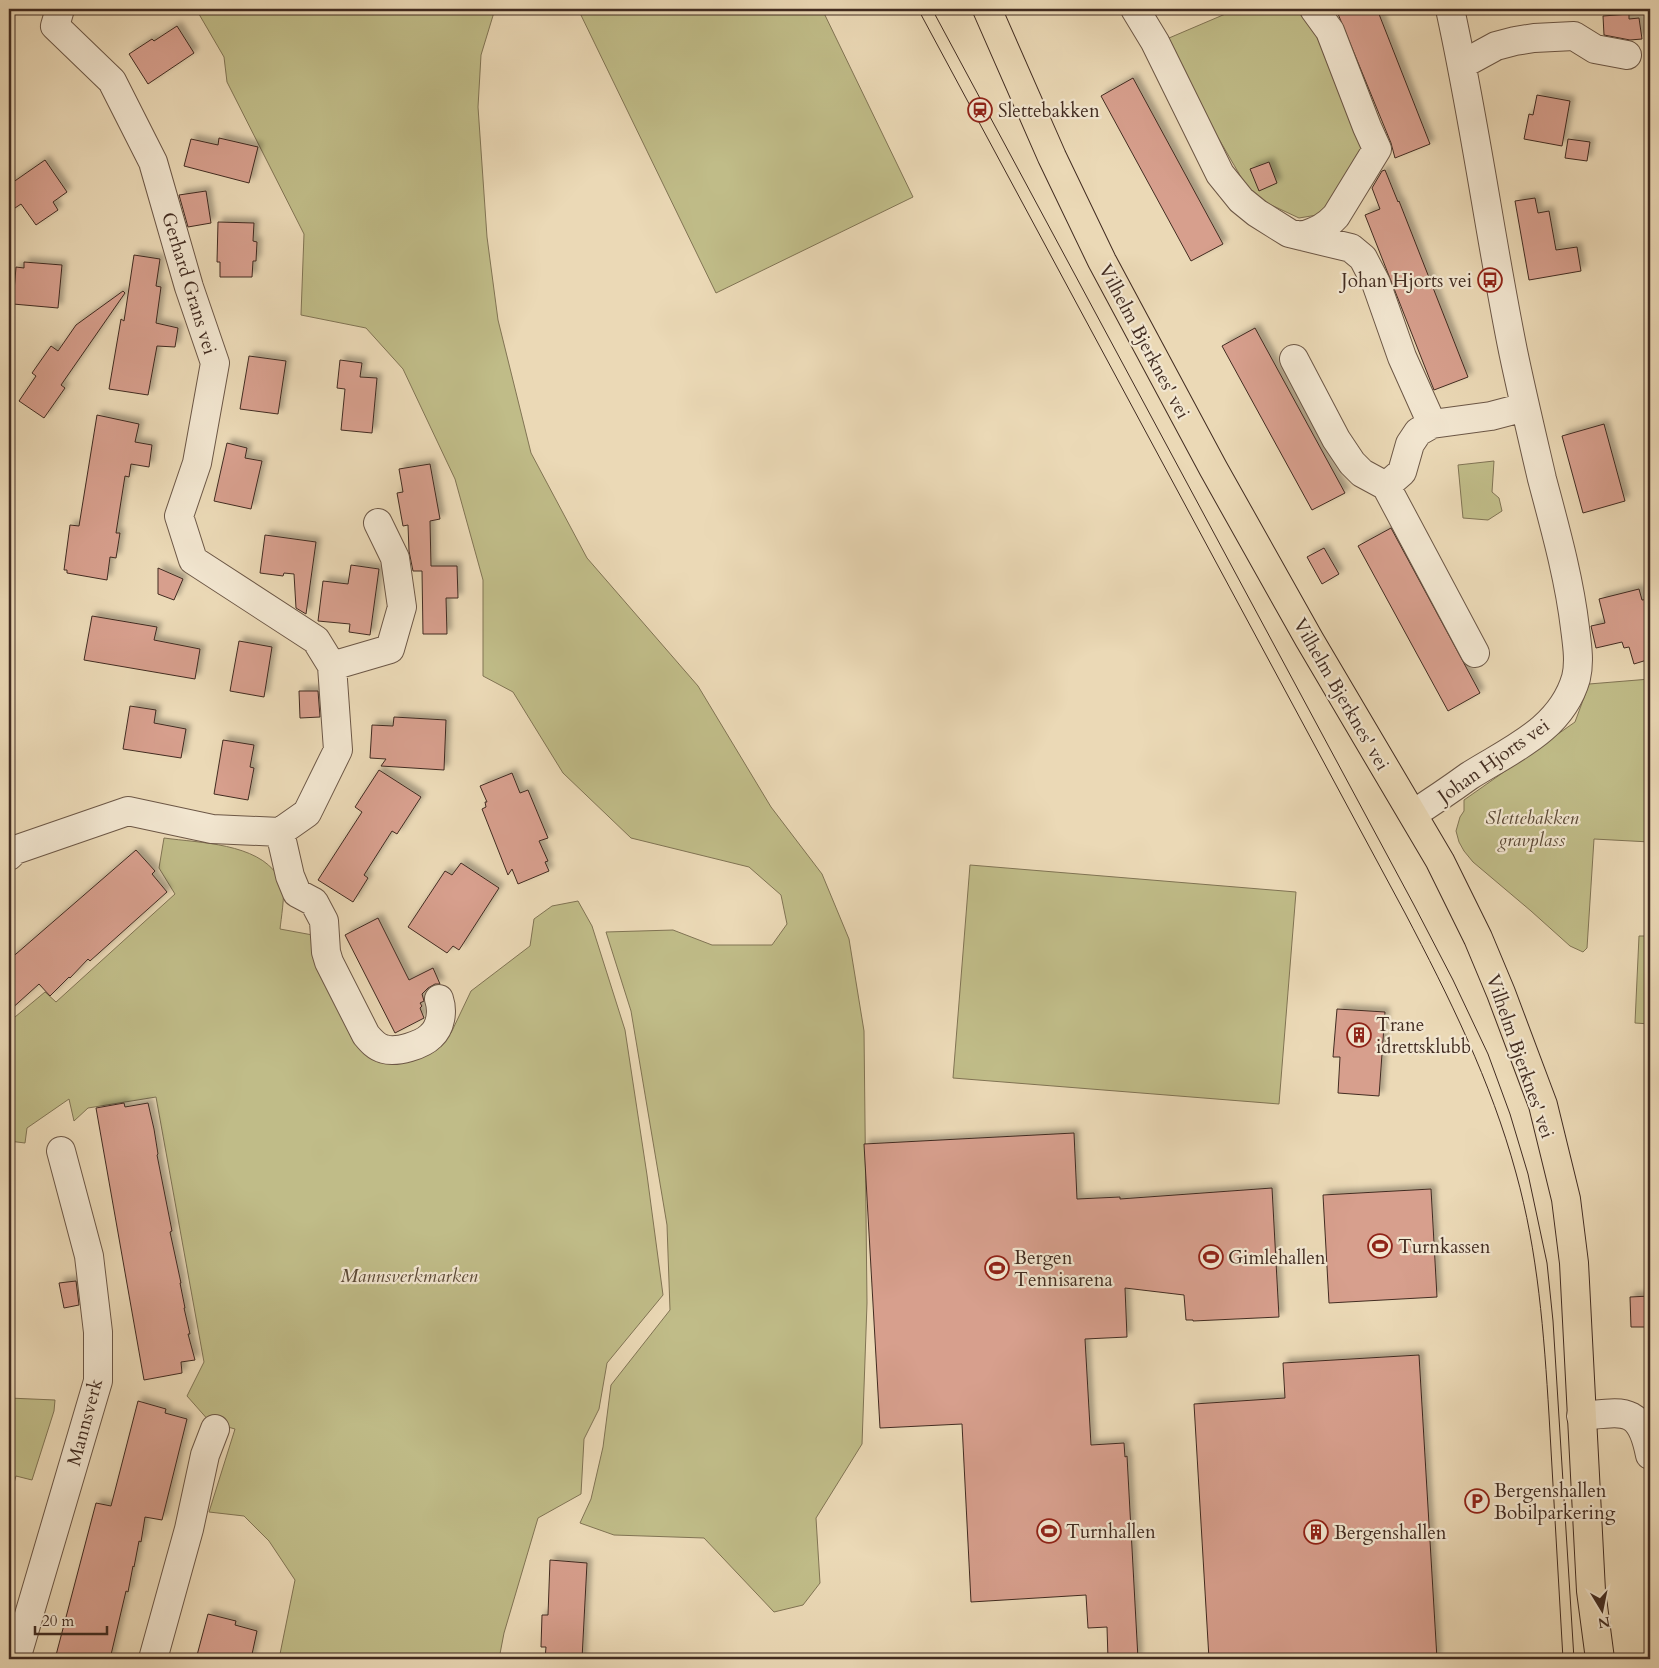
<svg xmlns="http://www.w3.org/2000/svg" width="1659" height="1668" viewBox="0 0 1659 1668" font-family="Cardo,serif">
<defs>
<filter id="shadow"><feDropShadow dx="4.5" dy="-4.5" stdDeviation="2.5" flood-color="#0004"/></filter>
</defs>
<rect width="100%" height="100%" fill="#ebd9b6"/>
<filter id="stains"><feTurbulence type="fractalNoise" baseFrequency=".004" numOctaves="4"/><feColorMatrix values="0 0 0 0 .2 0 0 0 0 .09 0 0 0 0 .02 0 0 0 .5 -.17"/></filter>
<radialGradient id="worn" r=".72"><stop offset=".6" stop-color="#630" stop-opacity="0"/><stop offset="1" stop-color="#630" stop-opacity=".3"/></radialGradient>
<!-- green -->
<path fill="#c0bc88" stroke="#817454" d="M 196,9 L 495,9 L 481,55 L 478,107 L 487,237 L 498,320 L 531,453 L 587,558 L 698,686 L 771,807 L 822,874 L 849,939 L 864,1031 L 867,1303 L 862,1444 L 816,1518 L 820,1583 L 803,1605 L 774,1612 L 704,1538 L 614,1535 L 580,1523 L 591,1499 L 603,1447 L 611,1385 L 670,1310 L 667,1225 L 631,1011 L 606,932 L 673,930 L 712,945 L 772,945 L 787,924 L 781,895 L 749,867 L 631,838 L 563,773 L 513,692 L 483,676 L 483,580 L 455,479 L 403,369 L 366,328 L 301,315 L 304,234 L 227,82 L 224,57 Z
M 578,9 L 822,9 L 913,197 L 716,293 Z
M 1237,9 L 1304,9 L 1368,148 L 1323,214 L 1299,218 L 1252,196 L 1162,41 Z
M 1494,461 L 1492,492 L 1499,498 L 1502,511 L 1488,520 L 1463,518 L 1458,465 Z
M 1650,679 L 1650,842 L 1594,839 L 1587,948 L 1583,952 L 1570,946 L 1531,911 L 1473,862 L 1464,851 L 1459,842 L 1456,831 L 1460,817 L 1464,811 L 1464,800 L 1575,722 L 1589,684 Z
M 164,838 C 200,843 257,843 278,876 C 279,879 283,883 283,886 C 285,894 281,920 280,929 L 318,936 L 372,1053 L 440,1041 L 451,1033 L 471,991 L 530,946 L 534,919 L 552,906 L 578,901 L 592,926 L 625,1030 L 647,1175 L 663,1295 L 607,1363 L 599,1409 L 584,1439 L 581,1494 L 538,1518 L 504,1633 L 499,1659 L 279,1659 L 295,1580 L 269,1541 L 244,1516 L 209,1512 L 235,1429 L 210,1422 L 187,1396 L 204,1362 L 156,1097 L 88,1108 L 74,1121 L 69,1099 L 27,1128 L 25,1143 L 9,1141 L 9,1022 L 45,992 L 56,1002 L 175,894 L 159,868 Z
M 970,865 L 1296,892 L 1279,1104 L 953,1078 Z
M 1639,936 L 1650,936 L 1650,962 L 1646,966 L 1646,975 L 1650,984 L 1650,1024 L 1635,1023 Z
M 9,1398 L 55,1400 L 54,1411 L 32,1480 L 16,1476 L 14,1483 L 9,1483 Z"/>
<!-- building -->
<path fill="#d79f8d" stroke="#422c21" filter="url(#shadow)" d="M 1336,9 L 1377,9 L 1430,144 L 1395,158 L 1391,143 Z
M 1629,14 L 1629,19 L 1639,18 L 1642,39 L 1630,40 L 1604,35 L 1603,16 Z
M 177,26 L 194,53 L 148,84 L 129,54 L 152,39 L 154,41 Z
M 1133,78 L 1223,244 L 1191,261 L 1101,96 Z
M 1537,95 L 1570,101 L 1562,146 L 1524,139 L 1529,114 L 1533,115 Z
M 219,138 L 258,147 L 249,183 L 184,166 L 191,139 L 218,145 Z
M 1568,139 L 1590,142 L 1587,161 L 1565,158 Z
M 45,160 L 67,192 L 53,202 L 58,210 L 36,225 L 21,204 L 9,212 L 9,185 Z
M 1269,162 L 1277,183 L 1259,191 L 1250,169 Z
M 1385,170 L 1398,202 L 1399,201 L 1468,377 L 1434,390 L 1365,215 L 1380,209 L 1372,188 L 1382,171 Z
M 206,191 L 211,223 L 188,227 L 179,195 Z
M 1535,198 L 1538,213 L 1549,211 L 1556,250 L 1577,247 L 1581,271 L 1529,280 L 1515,201 Z
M 218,222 L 254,223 L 253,241 L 257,242 L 256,261 L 253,261 L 252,277 L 220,277 L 220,262 L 217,262 Z
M 134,255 L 160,259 L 156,286 L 161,287 L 156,323 L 178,328 L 175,347 L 157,346 L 148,395 L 109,389 L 121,319 L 124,321 Z
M 24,262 L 62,265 L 58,308 L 13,304 L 16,267 L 24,268 Z
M 123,291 L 125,293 L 61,385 L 65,388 L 44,418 L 19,401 L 36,376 L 32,373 L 51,346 L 58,351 L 76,325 Z
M 1255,328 L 1345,493 L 1312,510 L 1222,346 Z
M 249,356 L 286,361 L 278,414 L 240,409 Z
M 340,360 L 362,363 L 360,377 L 377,378 L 372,433 L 341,430 L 345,389 L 337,388 Z
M 97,415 L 139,424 L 135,442 L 152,445 L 149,467 L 131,464 L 129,477 L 125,476 L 116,533 L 120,533 L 116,558 L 110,557 L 107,580 L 67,573 L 67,570 L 64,570 L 70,525 L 79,526 Z
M 1604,424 L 1625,501 L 1583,513 L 1562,436 Z
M 227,443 L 247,448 L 245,458 L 262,461 L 251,509 L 214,501 Z
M 430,464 L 440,519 L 430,521 L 431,566 L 457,566 L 458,598 L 446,598 L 447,634 L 423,634 L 422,571 L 413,571 L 409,551 L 408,525 L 403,526 L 397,493 L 403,492 L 399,469 Z
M 1391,528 L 1480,693 L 1448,711 L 1358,546 Z
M 265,535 L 316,542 L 306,614 L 296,608 L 294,574 L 284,573 L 283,576 L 260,573 Z
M 1324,548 L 1339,574 L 1322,584 L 1307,557 Z
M 351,565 L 379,569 L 370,635 L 349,632 L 350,624 L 318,621 L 323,581 L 348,584 Z
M 158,568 L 183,579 L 174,600 L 158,594 Z
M 1639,589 L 1642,600 L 1650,599 L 1650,659 L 1634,664 L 1629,647 L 1624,648 L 1622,642 L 1596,648 L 1591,626 L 1605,623 L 1599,599 Z
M 92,616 L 157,627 L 154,640 L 200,649 L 195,679 L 84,660 Z
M 239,641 L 272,647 L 264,697 L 230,691 Z
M 299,691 L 318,691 L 320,717 L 300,718 Z
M 130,706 L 156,710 L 154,723 L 186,729 L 181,758 L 123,749 Z
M 394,717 L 446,720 L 444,770 L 381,766 L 386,759 L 370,758 L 372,725 L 393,726 Z
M 223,740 L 254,745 L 250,767 L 254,768 L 248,800 L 214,794 Z
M 379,770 L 421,797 L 397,834 L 392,831 L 364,875 L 368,878 L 353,902 L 318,880 L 362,812 L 355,807 Z
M 512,773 L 520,793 L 528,790 L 548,838 L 539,841 L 548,861 L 545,862 L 549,871 L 518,884 L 512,869 L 508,875 L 482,809 L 486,807 L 485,802 L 487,802 L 480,786 Z
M 136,850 L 155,871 L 152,874 L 167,892 L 90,961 L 88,959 L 70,978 L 69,977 L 50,996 L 39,984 L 9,1011 L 9,960 Z
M 461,863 L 499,888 L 459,950 L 453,946 L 447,953 L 408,927 L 445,871 L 452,875 Z
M 378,918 L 409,980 L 433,968 L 440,984 L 435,984 L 428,988 L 422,994 L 424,1001 L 420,1003 L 422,1006 L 420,1008 L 424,1018 L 395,1033 L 345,935 Z
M 1337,1009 L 1385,1012 L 1379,1096 L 1338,1093 L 1340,1057 L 1333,1057 Z
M 124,1103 L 125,1107 L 148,1103 L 154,1129 L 158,1154 L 157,1155 L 172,1231 L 170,1232 L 181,1283 L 180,1283 L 185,1308 L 184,1308 L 190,1334 L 188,1334 L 195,1360 L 181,1362 L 182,1373 L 144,1380 L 96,1108 Z
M 1074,1133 L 1077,1199 L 1120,1197 L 1120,1199 L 1272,1188 L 1279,1317 L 1193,1321 L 1193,1320 L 1186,1320 L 1184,1295 L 1125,1288 L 1127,1337 L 1085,1339 L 1091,1445 L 1124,1443 L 1125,1457 L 1127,1456 L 1138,1659 L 1108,1659 L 1107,1627 L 1088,1628 L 1086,1595 L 971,1602 L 962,1424 L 880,1428 L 864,1144 Z
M 1431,1189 L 1437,1297 L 1329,1303 L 1323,1195 Z
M 76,1281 L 79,1305 L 64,1308 L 59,1283 Z
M 1650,1296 L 1650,1327 L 1631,1327 L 1630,1297 Z
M 1419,1355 L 1437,1659 L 1209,1659 L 1194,1404 L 1285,1398 L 1283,1363 Z
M 138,1401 L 166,1409 L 165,1413 L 187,1419 L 162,1520 L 145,1517 L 141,1542 L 139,1541 L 134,1567 L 133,1566 L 128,1592 L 126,1591 L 110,1659 L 55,1659 L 96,1503 L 111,1506 Z
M 550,1560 L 587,1563 L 582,1659 L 545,1659 L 546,1647 L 541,1647 L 542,1615 L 548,1615 Z
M 208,1614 L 236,1621 L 235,1625 L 257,1631 L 251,1659 L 196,1659 Z"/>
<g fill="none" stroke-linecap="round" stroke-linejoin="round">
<!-- minor casing -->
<g stroke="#6c5746" stroke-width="30">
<path id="minor" d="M 1135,9 L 1155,42 L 1220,174 L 1241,200 L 1257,213 L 1289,233 L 1351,248 L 1363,258 L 1376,283 L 1402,357 L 1432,424
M 1463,64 L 1496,46 L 1515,41 L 1534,38 L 1574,36 L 1595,49 L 1627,55
M 1302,236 C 1317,231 1326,227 1336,216 L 1377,149 L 1367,127 L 1330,31 L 1314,9
M 1294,359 L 1336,439 L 1352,463 L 1362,473 L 1386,486 L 1402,472 L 1410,444 L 1418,432 L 1432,424 L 1491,416 L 1525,407
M 1386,486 L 1475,653
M 332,666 L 390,649 L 402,607 L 395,558 L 378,523
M 1413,814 C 1432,802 1451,789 1469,776 C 1510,750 1561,730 1576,678 C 1580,662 1577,644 1575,628 C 1569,577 1555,528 1542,479 C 1532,436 1522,394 1513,351 C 1490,237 1475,122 1450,9
M 280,832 L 290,876 L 297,893 L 314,902 L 324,921 L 326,952 L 329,962 L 366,1035 C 371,1041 376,1047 384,1049 C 397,1053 422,1045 431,1036 C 441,1027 443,1011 439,999
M 9,856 L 15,850 L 128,811 L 212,829 L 280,832 L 307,813 L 338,750 L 332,666 L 316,640 L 193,560 L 179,516 L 197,463 L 215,363 L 189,287 L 153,162 L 112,81 L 55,26 L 60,9
M 1581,1416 C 1624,1412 1640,1405 1650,1455
M 16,1659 L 98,1381 L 98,1332 L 89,1256 L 61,1151
M 153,1659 L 189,1529 L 205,1455 L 215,1429"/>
</g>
<!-- major casing -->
<g stroke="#422c21" stroke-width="30">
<path id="major" d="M 987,9 L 1052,157 L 1102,261 L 1213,468 L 1309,639 L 1440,861 L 1478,938 L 1501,993 L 1543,1105 L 1566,1199 L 1574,1263 L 1591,1591 L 1600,1659"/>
</g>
<!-- minor -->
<use href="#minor" stroke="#f2e6d0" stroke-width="28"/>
<!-- major -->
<use href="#major" stroke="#ebd9b6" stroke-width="28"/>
<!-- tram -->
<path stroke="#422c21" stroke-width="1" d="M 918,9 L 1405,913 C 1449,997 1491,1081 1516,1173 C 1538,1252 1544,1334 1549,1415 C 1554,1496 1558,1578 1563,1659
M 932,9 L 1414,905 L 1453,980 L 1488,1054 L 1510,1114 L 1528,1174 L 1547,1263 L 1553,1321 L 1574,1659"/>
</g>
<!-- icons -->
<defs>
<g id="station-ring" transform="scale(1.25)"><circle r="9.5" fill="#f2e6d0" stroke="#8f2418" stroke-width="1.5"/><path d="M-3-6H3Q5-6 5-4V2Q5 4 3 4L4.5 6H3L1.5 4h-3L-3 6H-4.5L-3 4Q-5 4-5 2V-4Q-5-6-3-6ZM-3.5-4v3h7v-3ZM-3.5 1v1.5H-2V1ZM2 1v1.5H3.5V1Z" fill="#8f2418"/></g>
<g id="bus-ring" transform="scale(1.25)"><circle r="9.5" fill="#f2e6d0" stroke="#8f2418" stroke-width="1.5"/><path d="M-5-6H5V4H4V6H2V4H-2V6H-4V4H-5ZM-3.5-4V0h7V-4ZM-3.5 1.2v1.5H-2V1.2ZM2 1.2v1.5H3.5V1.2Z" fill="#8f2418"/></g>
<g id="building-ring" transform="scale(1.25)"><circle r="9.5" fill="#f2e6d0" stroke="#8f2418" stroke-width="1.5"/><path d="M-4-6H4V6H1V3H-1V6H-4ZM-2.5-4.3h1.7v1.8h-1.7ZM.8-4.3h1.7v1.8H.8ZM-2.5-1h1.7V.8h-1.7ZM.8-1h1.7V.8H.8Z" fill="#8f2418"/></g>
<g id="stadium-ring" transform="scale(1.25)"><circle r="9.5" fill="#f2e6d0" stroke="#8f2418" stroke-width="1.5"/><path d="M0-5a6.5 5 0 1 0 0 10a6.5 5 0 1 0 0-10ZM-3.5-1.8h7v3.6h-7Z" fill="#8f2418"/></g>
<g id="parking-ring" transform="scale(1.25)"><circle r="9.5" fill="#f2e6d0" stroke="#8f2418" stroke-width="1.5"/><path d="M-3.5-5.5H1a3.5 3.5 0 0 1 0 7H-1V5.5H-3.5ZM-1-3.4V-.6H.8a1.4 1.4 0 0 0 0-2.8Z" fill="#8f2418"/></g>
</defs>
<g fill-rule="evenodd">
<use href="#station-ring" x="980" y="110"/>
<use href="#bus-ring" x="1490" y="280"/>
<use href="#building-ring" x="1359" y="1035"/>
<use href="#stadium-ring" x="1380" y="1246"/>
<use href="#stadium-ring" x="1211" y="1257"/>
<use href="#stadium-ring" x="997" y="1268"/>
<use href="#parking-ring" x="1477" y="1501"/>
<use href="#stadium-ring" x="1049" y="1531"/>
<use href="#building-ring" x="1316" y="1532"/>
</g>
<g text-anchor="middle" stroke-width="4.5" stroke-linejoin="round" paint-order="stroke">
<!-- poi labels -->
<g font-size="19" fill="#422c21" stroke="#f2e6d0" text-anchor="start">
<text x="998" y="117">Slettebakken</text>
<text x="1472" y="287" text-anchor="end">Johan Hjorts vei</text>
<text x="1376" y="1031">Trane<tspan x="1376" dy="22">idrettsklubb</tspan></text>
<text x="1398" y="1253">Turnkassen</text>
<text x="1014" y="1264">Bergen<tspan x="1014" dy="22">Tennisarena</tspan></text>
<text x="1228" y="1264">Gimlehallen</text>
<text x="1494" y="1497">Bergenshallen<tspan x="1494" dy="22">Bobilparkering</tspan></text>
<text x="1066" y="1538">Turnhallen</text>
<text x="1334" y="1539">Bergenshallen</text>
</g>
<!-- street labels -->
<g font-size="19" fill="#422c21" stroke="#f2e6d0">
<text transform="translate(190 283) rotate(73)" y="7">Gerhard Grans vei</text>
<text transform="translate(1145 341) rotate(62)" y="7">Vilhelm Bjerknes' vei</text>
<text transform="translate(1342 694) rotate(60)" y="7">Vilhelm Bjerknes' vei</text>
<text transform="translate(1493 760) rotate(-35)" y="7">Johan Hjorts vei</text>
<text transform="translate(1521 1056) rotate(71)" y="7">Vilhelm Bjerknes' vei</text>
<text transform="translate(84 1422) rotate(-75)" y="7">Mannsverk</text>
</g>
<!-- park labels -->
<g font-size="19" font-style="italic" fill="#5b4936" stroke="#f2e6d0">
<text x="1532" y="824">Slettebakken<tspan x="1532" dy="22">gravplass</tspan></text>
<text x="409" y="1282">Mannsverkmarken</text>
</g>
</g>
<!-- margin -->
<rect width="1659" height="1668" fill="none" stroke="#ebd9b6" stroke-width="30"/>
<rect x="10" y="10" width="1639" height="1648" fill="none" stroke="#422c21" stroke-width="2.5"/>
<rect x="15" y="15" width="1629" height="1638" fill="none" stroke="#422c21"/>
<!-- north arrow -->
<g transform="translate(1602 1610) rotate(170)" stroke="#f2e6d0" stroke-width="4" paint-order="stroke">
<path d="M0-4L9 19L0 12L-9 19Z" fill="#422c21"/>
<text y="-8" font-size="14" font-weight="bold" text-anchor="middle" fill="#422c21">N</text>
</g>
<!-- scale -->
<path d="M35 1626v8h72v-8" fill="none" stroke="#422c21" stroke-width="2.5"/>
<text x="42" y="1626" font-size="15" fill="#422c21" stroke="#f2e6d0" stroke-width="4" paint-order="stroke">20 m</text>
<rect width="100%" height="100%" filter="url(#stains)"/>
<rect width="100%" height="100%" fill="url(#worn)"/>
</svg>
